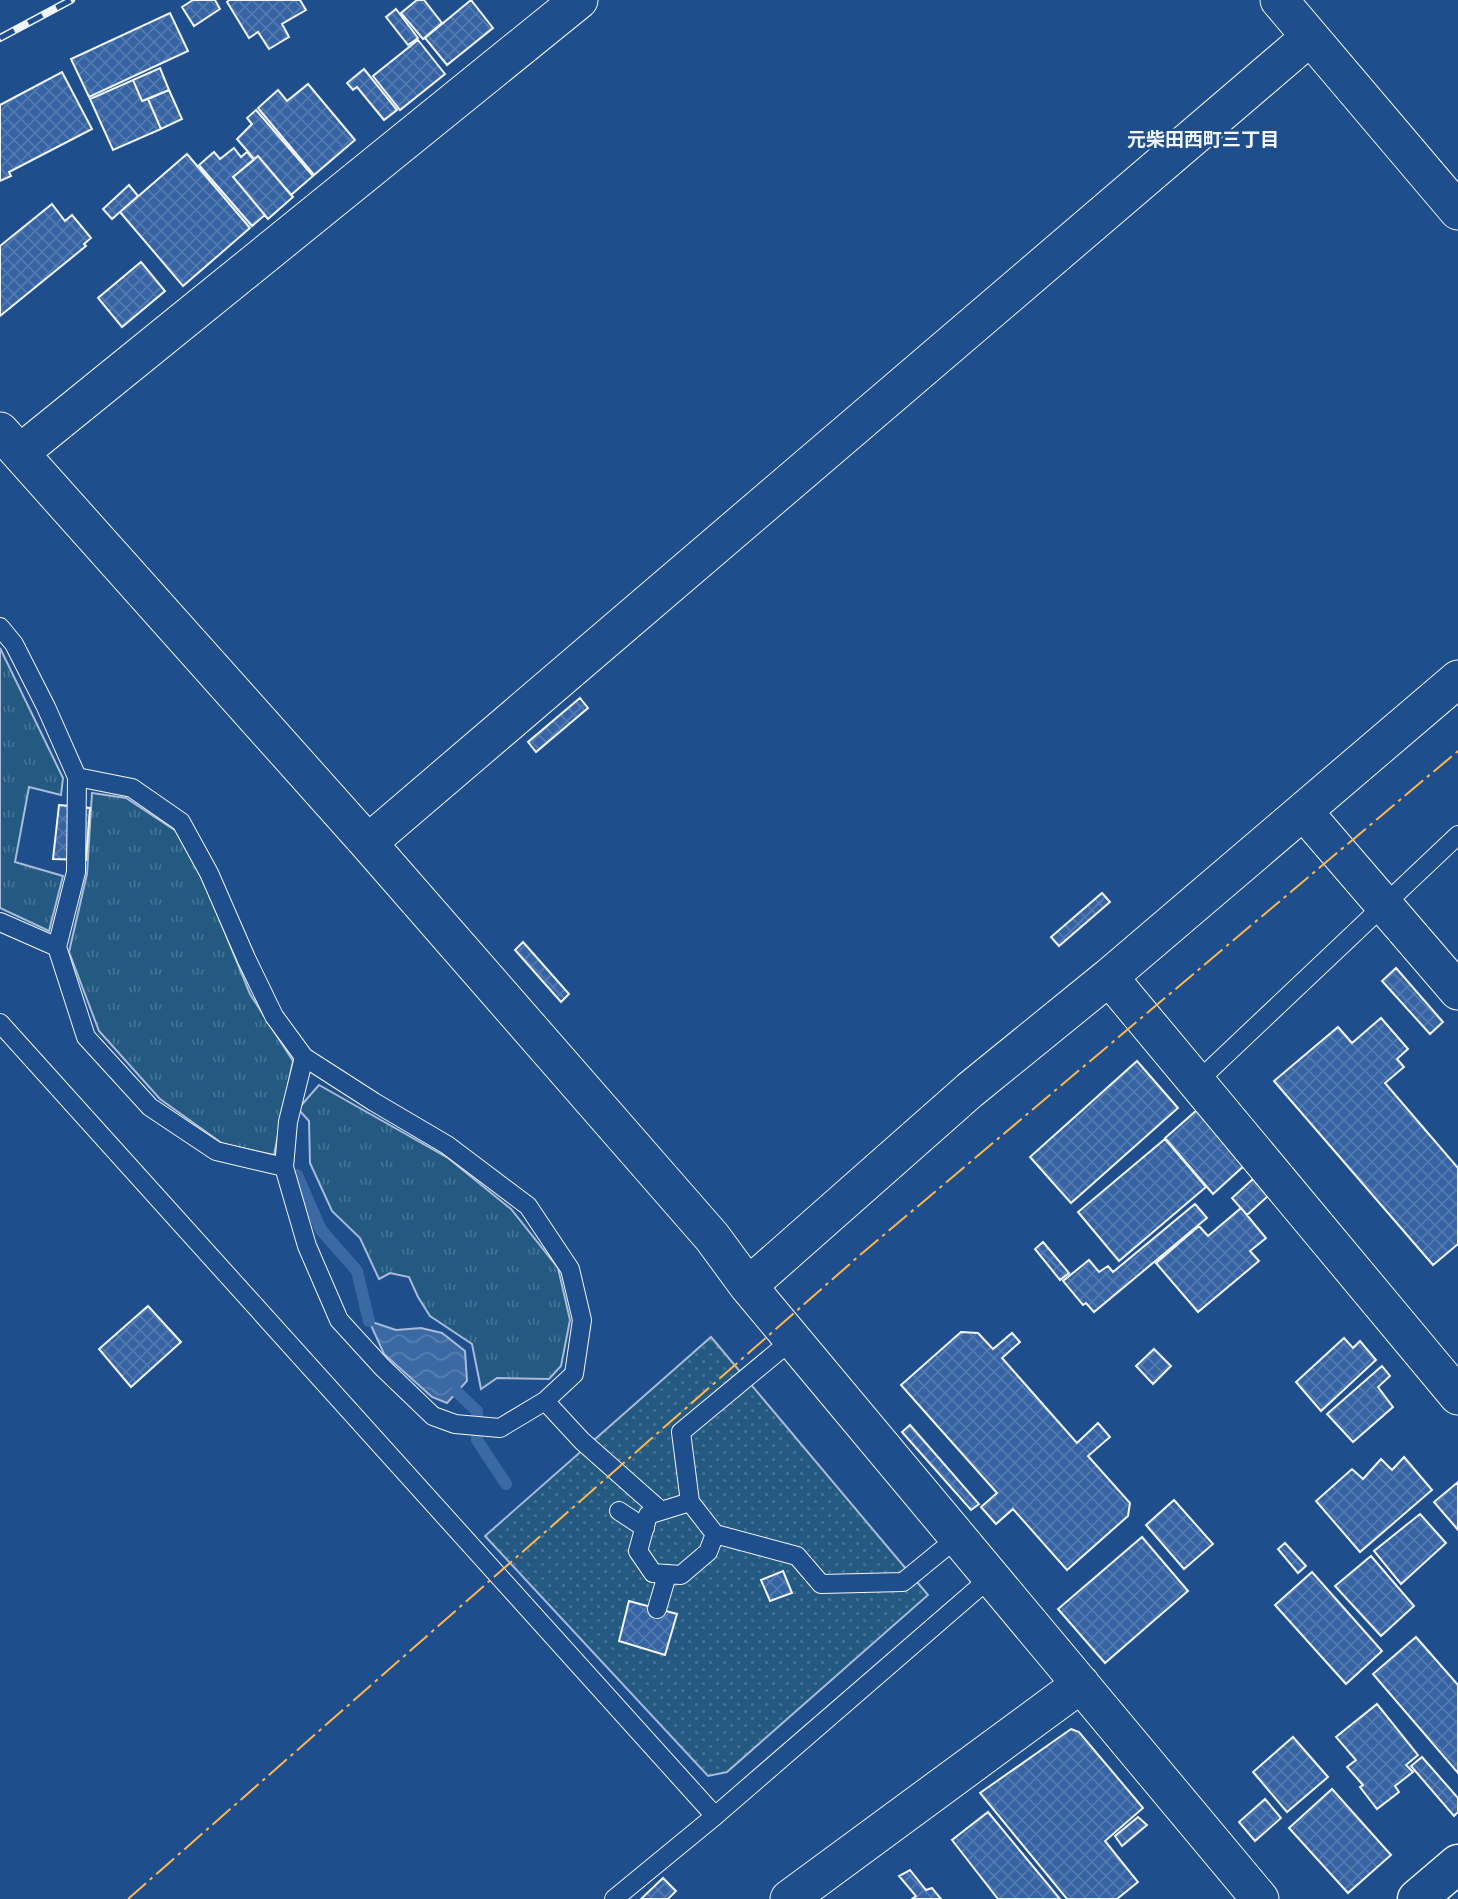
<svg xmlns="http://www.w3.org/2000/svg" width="1458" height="1899" viewBox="0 0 1458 1899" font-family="Montserrat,'Noto Sans JP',sans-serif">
<defs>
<pattern id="grass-tufts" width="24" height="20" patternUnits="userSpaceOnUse" patternTransform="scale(1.75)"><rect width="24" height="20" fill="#245a82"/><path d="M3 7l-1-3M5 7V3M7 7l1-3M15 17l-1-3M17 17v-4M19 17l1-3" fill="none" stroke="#447295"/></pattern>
<pattern id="park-dots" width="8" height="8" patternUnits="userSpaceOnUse" patternTransform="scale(1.75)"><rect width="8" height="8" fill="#245a82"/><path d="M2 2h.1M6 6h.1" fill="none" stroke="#447295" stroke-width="1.8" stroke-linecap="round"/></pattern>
<pattern id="water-waves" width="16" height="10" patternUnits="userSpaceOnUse" patternTransform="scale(1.75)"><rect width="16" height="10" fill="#3b69a3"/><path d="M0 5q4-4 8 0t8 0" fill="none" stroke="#587fb1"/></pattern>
<pattern id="building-cross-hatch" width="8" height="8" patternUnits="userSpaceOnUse" patternTransform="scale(1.75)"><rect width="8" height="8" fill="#3563a3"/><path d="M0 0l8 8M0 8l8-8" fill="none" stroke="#537ab1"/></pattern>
</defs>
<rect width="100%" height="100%" fill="#1f4e8c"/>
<!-- grass -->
<path fill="url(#grass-tufts)" stroke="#a8bbd7" stroke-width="2" d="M 0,648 L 63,778 L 61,795 L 29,787 L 15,862 L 63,876 L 49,931 L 0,908 Z
M 92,793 L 126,798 L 176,831 L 206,886 L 250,994 L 293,1061 L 274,1155 L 223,1144 L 160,1099 L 99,1031 L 69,952 L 87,874 Z
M 319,1085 L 448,1158 L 511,1209 L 558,1268 L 570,1320 L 561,1366 L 549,1379 L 497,1378 L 481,1389 L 472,1344 L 430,1316 L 418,1297 L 409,1277 L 390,1273 L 379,1279 L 360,1238 L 332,1211 L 310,1163 L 309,1121 L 298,1109 Z"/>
<!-- park -->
<path fill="url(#park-dots)" stroke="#a8bbd7" stroke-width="2" d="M 711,1337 L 928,1595 L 727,1772 L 708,1776 L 485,1536 Z"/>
<!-- water -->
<path fill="url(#water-waves)" stroke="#a8bbd7" stroke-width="2" d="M 369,1321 L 396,1330 L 421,1328 L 442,1333 L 465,1351 L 467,1381 L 447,1403 L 432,1397 L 384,1354 Z"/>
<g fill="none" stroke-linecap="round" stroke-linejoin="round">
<!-- stream -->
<path stroke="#3b69a3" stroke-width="12" d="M 297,1175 L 321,1230 L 357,1271 L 369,1321
M 457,1392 L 477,1411 L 477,1440 L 506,1484"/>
</g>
<!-- building -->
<path fill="url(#building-cross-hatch)" stroke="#f2f6ff" stroke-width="2" d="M 193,0 L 215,0 L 220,9 L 194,26 L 182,7 Z
M 229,0 L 300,0 L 306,10 L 282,24 L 289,37 L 269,49 L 258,32 L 249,38 L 227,2 Z
M 417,0 L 424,0 L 442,23 L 423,39 L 401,13 Z
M 471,0 L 493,28 L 447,65 L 425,38 Z
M 396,9 L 418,38 L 408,45 L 386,17 Z
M 170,13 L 188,51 L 89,97 L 71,59 Z
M 418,40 L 445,74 L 400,110 L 373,76 Z
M 160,68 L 169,90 L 142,101 L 133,80 Z
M 364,69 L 397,110 L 384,120 L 357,87 L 353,90 L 347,83 Z
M 62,72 L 92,129 L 9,172 L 11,176 L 0,181 L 0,105 Z
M 133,80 L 142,101 L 148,99 L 161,129 L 113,150 L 90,99 Z
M 308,84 L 355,140 L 314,175 L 258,108 L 278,90 L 287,101 Z
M 169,90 L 182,119 L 161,129 L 148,99 Z
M 256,110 L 313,176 L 291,195 L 258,156 L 254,159 L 237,139 L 252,124 L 247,118 Z
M 234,148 L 241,157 L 247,152 L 254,160 L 233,177 L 265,215 L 252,226 L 199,165 L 214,152 L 220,159 Z
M 187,154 L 250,228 L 183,286 L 120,212 Z
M 258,156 L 293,197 L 268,219 L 233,177 Z
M 129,185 L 138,196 L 112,219 L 103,209 Z
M 52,204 L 65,221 L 72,215 L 91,238 L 84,244 L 86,246 L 0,316 L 0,246 Z
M 141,262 L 165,291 L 122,327 L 98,298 Z
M 580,698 L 588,708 L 536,752 L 528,742 Z
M 59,805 L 90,808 L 86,860 L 53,859 Z
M 1102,893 L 1110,902 L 1059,946 L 1051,937 Z
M 523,942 L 569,994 L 561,1002 L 515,950 Z
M 1396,968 L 1443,1022 L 1430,1034 L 1382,981 Z
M 1381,1018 L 1408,1049 L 1397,1059 L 1404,1067 L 1385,1083 L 1458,1168 L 1458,1244 L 1433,1265 L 1274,1081 L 1338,1027 L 1352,1043 Z
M 1137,1061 L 1178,1108 L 1071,1203 L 1030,1157 Z
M 1197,1110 L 1245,1165 L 1213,1194 L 1165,1138 Z
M 1165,1139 L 1206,1187 L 1119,1261 L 1078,1212 Z
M 1253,1179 L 1268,1196 L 1247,1215 L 1232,1198 Z
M 1195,1204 L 1207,1218 L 1094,1312 L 1086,1303 L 1083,1305 L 1063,1281 L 1089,1260 L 1099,1272 L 1108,1266 L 1113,1272 Z
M 1241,1208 L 1266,1238 L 1250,1251 L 1259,1261 L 1198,1312 L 1156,1263 L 1199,1226 L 1208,1236 Z
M 1043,1242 L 1069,1273 L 1060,1280 L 1035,1249 Z
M 148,1306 L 181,1342 L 131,1387 L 99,1349 Z
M 961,1332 L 978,1333 L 993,1349 L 1012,1333 L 1020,1342 L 1002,1358 L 1077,1443 L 1098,1423 L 1110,1437 L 1088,1456 L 1130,1503 L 1128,1516 L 1067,1570 L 1013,1509 L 996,1524 L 981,1507 L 997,1493 L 901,1385 Z
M 1344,1338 L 1353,1348 L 1360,1341 L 1376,1360 L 1321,1411 L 1296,1382 Z
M 1154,1349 L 1171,1366 L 1153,1384 L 1136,1366 Z
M 1382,1366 L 1390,1376 L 1378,1387 L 1393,1407 L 1353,1442 L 1327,1414 Z
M 910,1425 L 979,1504 L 971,1510 L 902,1432 Z
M 1404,1457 L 1432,1490 L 1360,1552 L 1316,1501 L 1352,1469 L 1363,1479 L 1381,1459 L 1392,1470 Z
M 1458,1482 L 1458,1530 L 1434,1502 Z
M 1174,1500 L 1213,1544 L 1184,1569 L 1146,1525 Z
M 1420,1514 L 1446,1543 L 1401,1584 L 1374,1551 Z
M 1142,1537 L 1188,1591 L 1105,1663 L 1058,1609 Z
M 1285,1543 L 1306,1566 L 1298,1573 L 1278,1549 Z
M 1371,1556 L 1414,1606 L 1381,1636 L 1335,1586 Z
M 783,1571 L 792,1593 L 770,1601 L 761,1580 Z
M 1312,1572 L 1382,1651 L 1346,1684 L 1275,1605 Z
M 629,1601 L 677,1614 L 665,1655 L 619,1641 Z
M 1416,1637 L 1458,1685 L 1458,1773 L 1373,1674 Z
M 1377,1704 L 1418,1755 L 1406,1765 L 1413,1772 L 1395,1786 L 1399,1792 L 1377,1809 L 1360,1787 L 1363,1785 L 1347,1767 L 1356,1760 L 1336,1737 Z
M 1071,1729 L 1079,1732 L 1143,1808 L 1105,1841 L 1138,1882 L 1117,1899 L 1067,1899 L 980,1793 Z
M 1293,1737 L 1328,1777 L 1287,1812 L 1253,1772 Z
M 1422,1757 L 1458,1798 L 1458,1812 L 1454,1816 L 1411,1766 Z
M 1332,1789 L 1391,1855 L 1348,1893 L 1289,1828 Z
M 1265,1799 L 1281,1818 L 1255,1841 L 1239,1822 Z
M 988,1812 L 1060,1899 L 998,1899 L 952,1840 Z
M 1138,1817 L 1147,1825 L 1122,1846 L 1115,1836 Z
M 910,1870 L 926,1890 L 932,1888 L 941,1899 L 912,1899 L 916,1896 L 899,1876 Z
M 663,1878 L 676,1891 L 668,1899 L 641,1899 Z"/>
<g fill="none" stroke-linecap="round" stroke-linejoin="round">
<!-- lane casing -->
<g stroke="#f2f6ff" stroke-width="20">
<path id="lane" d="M 0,627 L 14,644 L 46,707 L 77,777 L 76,872 L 57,947 L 86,1037 L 150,1107 L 216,1151 L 284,1167 L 307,1246 L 339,1320 L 382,1367 L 433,1416 L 455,1424 L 500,1428 L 545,1401 L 574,1374 L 582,1320 L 570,1269 L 528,1206 L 447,1145 L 374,1102 L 304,1057 L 274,1016 L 246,958 L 209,873 L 181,822 L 132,788 L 77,777
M 0,922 L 57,947
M 0,1023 L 715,1816
M 1197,1082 L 1458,835
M 284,1167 L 288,1122 L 304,1057
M 793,1339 L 681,1432 L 690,1502 L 715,1534 L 797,1556 L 821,1584 L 903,1582 L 958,1537
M 545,1401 L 582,1441 L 661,1511
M 690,1502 L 648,1515 L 638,1551 L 653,1573 L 681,1575 L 708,1552 L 715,1534
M 619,1511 L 645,1528
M 657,1609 L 667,1575
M 614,1899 L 715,1816 L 991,1577"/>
</g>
<!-- street casing -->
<g stroke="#f2f6ff" stroke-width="39">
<path id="street" d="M 1279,0 L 1458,211
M 0,431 L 368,843 L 712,1237 L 748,1286 L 1260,1899
M 20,453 L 579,0
M 1304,812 L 1458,991
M 368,843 L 1310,37
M 1109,977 L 1458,1396
M 748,1286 L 970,1090 L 1109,977 L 1458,679
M 789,1899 L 1081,1684"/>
</g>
<!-- secondary casing -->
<g stroke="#f2f6ff" stroke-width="41">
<path id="secondary" d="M 1417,1899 L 1458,1864"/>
</g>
<!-- lane -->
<use href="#lane" stroke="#1f4e8c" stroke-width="18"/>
<!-- street -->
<use href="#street" stroke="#1f4e8c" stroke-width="37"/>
<!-- secondary -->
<use href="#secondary" stroke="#1f4e8c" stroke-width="38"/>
<!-- rail casing -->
<g stroke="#f2f6ff" stroke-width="8">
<path id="rail" d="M 0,38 L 71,0"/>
</g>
<!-- rail -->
<use href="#rail" stroke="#1f4e8c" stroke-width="5" stroke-dasharray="16" stroke-linecap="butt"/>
<!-- power -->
<path stroke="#ffb74d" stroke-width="2" stroke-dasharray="24 5 3.5 5" stroke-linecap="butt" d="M 128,1899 L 860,1255 L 1458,751"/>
</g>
<g text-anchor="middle" stroke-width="5" stroke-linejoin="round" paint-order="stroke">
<!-- neighbourhood labels -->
<g font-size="19" font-weight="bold" fill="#f2f6ff" stroke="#1f4e8c">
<text x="1203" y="146">元柴田西町三丁目</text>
</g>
</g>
</svg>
